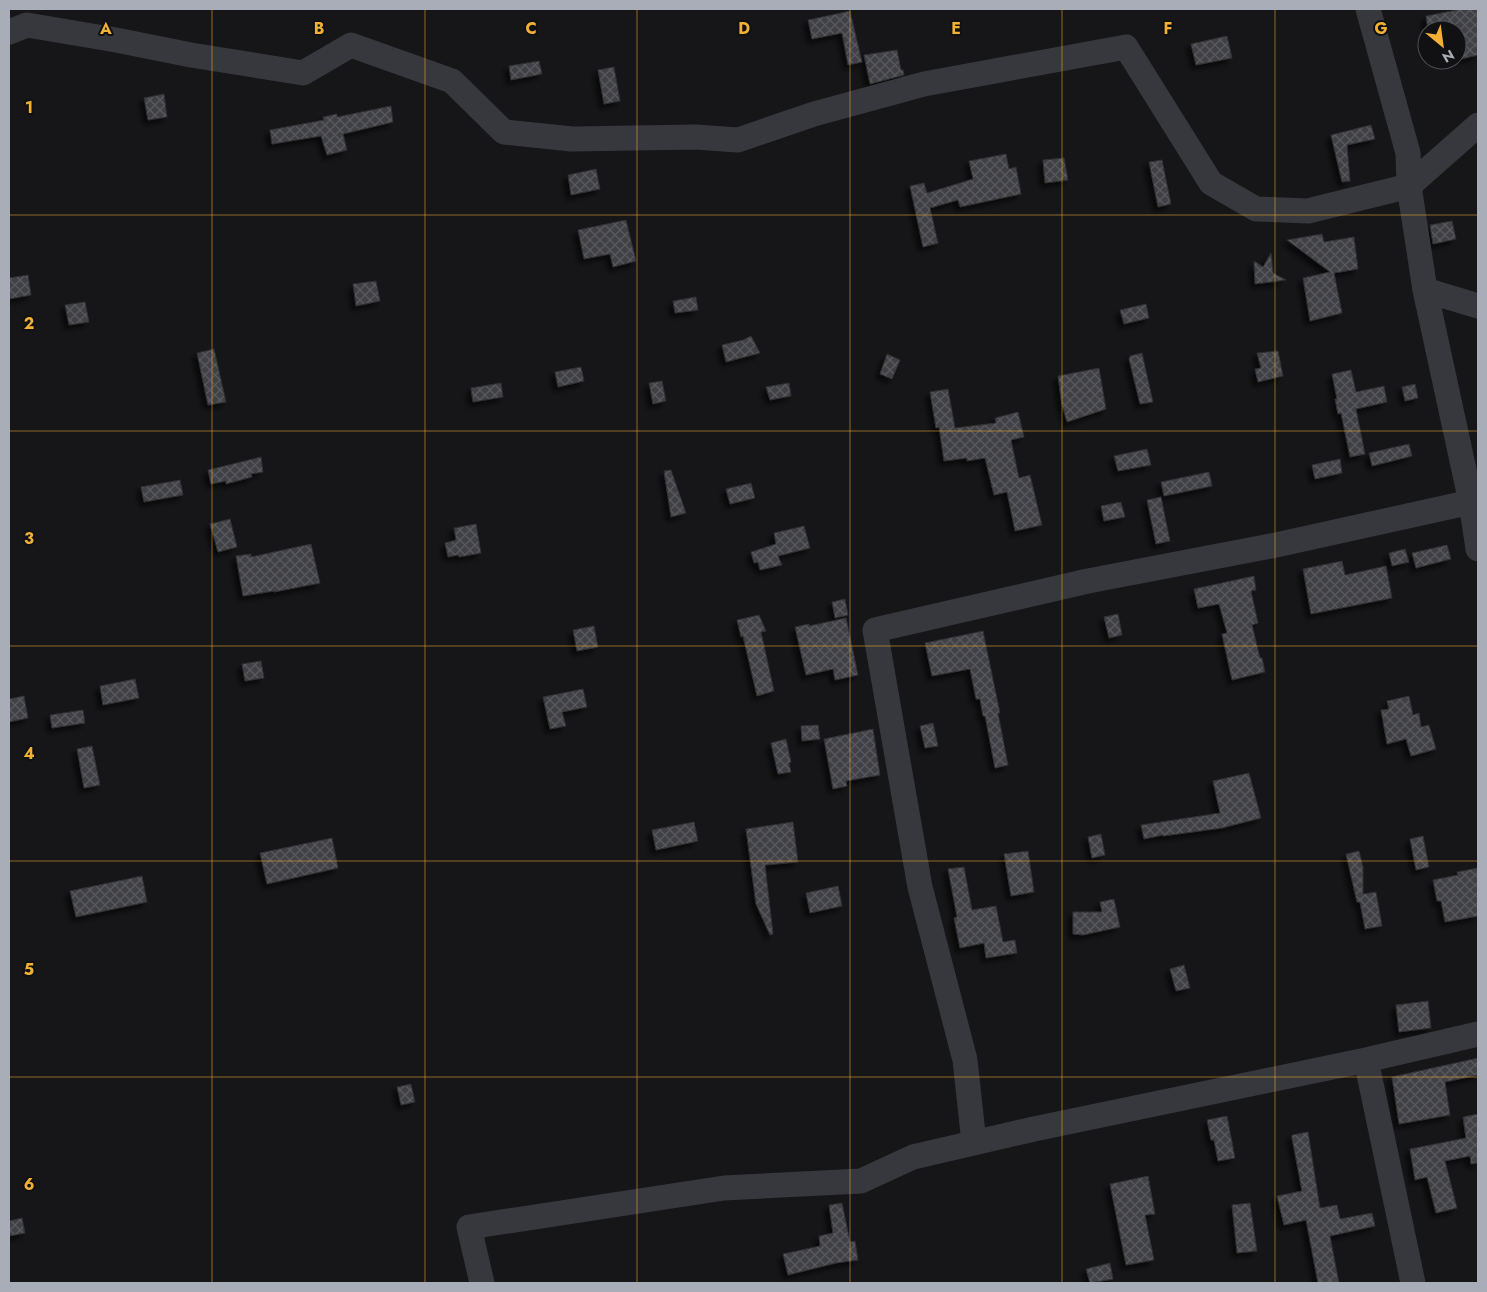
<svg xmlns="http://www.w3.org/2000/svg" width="1487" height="1292" viewBox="0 0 1487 1292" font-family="Jost,sans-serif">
<defs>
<pattern id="building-cross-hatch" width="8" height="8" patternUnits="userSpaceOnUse" patternTransform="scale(1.25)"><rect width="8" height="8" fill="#404145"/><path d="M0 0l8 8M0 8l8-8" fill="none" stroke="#595a5e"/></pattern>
<filter id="shadow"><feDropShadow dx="-4.5" dy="4.5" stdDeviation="2.5" flood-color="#0009"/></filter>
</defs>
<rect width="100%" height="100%" fill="#161618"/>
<!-- building -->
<path fill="url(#building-cross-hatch)" stroke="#303034" filter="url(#shadow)" d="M 1457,9 L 1478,9 L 1478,55 L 1457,60 L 1457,25 L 1428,30 L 1426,16 L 1457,10 Z
M 850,11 L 862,62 L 848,65 L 842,33 L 812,39 L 808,20 Z
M 1227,36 L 1232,58 L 1196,65 L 1191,44 Z
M 897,50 L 901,70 L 903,70 L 904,75 L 870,84 L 864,55 Z
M 539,61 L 542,74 L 511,80 L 509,66 Z
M 614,67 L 620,101 L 604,104 L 598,70 Z
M 164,94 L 167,117 L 148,120 L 144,98 Z
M 391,106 L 393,122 L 343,134 L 347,150 L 327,155 L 321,136 L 272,144 L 270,130 L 324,120 L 323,117 L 337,114 L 337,117 Z
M 1371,125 L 1375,139 L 1347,145 L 1350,181 L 1342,182 L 1331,135 Z
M 1006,154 L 1009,169 L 1016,167 L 1021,194 L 960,207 L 958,200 L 930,208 L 938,243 L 923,247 L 910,186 L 924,183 L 927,193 L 973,179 L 969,161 Z
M 1064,158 L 1068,180 L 1045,183 L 1043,160 Z
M 1162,160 L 1171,204 L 1158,207 L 1149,162 Z
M 596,169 L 600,189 L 571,195 L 568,175 Z
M 626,220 L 636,261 L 613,267 L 610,254 L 584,259 L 578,230 Z
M 1452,221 L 1456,239 L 1433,244 L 1430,225 Z
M 1322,234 L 1324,242 L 1354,237 L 1358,269 L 1334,273 L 1342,313 L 1310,321 L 1303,278 L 1330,272 L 1287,240 Z
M 1271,253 L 1273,273 L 1286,280 L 1255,284 L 1254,261 L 1263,267 Z
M 28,275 L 31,295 L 9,299 L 9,278 Z
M 376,281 L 380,301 L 356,306 L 353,284 Z
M 696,297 L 698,310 L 675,313 L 673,301 Z
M 85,302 L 89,322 L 69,325 L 65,305 Z
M 1146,304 L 1149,318 L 1124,324 L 1120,310 Z
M 751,336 L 760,353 L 726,362 L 722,345 L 743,340 Z
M 214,349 L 226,402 L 208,405 L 197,353 Z
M 1278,351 L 1283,376 L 1258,382 L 1255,369 L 1261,368 L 1257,353 Z
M 1142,353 L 1153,402 L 1140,404 L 1129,359 L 1130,356 Z
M 887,354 L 900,360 L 892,379 L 880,374 Z
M 581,367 L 584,381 L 558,387 L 555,372 Z
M 1099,368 L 1106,409 L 1067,422 L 1062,405 L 1058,376 Z
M 1351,370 L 1356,392 L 1384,386 L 1387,402 L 1356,409 L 1365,454 L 1350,457 L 1341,413 L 1338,414 L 1335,399 L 1337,399 L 1332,374 Z
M 662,381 L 666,401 L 653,404 L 649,383 Z
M 501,383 L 503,397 L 473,402 L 471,388 Z
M 789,383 L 791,396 L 770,400 L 766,387 Z
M 1415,384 L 1418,398 L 1405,401 L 1402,387 Z
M 948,389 L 955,428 L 996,423 L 995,418 L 1018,412 L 1024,437 L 1011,440 L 1019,478 L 1030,475 L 1042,525 L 1015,531 L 1007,492 L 994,495 L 985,458 L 967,461 L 967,458 L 944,461 L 939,427 L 936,428 L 930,392 Z
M 1409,444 L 1412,456 L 1372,466 L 1369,453 Z
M 1147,449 L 1151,465 L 1118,471 L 1114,456 Z
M 261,457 L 263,472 L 251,474 L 252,477 L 226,484 L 226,481 L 211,484 L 208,470 Z
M 1340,459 L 1342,473 L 1315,479 L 1312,465 Z
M 671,470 L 686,513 L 671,517 L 664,471 Z
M 1209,472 L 1212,486 L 1164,496 L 1161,482 Z
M 180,480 L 183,495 L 144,502 L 141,487 Z
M 751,483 L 755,498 L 730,504 L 726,489 Z
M 1161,497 L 1170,541 L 1156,544 L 1147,500 Z
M 1121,502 L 1125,517 L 1104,521 L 1101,506 Z
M 230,519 L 237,547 L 218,552 L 210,524 Z
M 476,524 L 481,553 L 459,557 L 458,555 L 448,557 L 445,543 L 456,540 L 454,528 Z
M 804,526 L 810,548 L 778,556 L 782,565 L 760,570 L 758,562 L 754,563 L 751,552 L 776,544 L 774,533 Z
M 311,544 L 320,583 L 274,592 L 274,591 L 243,596 L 236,556 L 251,554 L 251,557 Z
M 1447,545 L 1451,559 L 1416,568 L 1412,553 Z
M 1405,549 L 1409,562 L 1392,566 L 1389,553 Z
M 1342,561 L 1345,575 L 1386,566 L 1392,598 L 1311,614 L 1303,569 Z
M 1254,576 L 1256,590 L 1251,591 L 1258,623 L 1252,625 L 1260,658 L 1262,658 L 1265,672 L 1232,680 L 1222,634 L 1227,633 L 1219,604 L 1198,608 L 1194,589 Z
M 845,599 L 848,615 L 835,618 L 832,602 Z
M 1118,614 L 1122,635 L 1109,638 L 1104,617 Z
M 759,615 L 766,631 L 761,632 L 774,691 L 757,696 L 743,636 L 741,637 L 737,620 Z
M 846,618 L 858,675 L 835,680 L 833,669 L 806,675 L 795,627 L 809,624 L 809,626 Z
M 594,626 L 598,647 L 577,651 L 573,630 Z
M 983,631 L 1000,713 L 998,713 L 1008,765 L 995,768 L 985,716 L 983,716 L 980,699 L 976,699 L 970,669 L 932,676 L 925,643 Z
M 261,661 L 264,678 L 245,681 L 242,664 Z
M 135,679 L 139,698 L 103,705 L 100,686 Z
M 583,689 L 587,707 L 562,712 L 566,726 L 550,729 L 543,697 Z
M 24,696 L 28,718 L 9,722 L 9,699 Z
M 1409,696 L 1413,715 L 1419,713 L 1421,727 L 1429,725 L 1436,749 L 1411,756 L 1406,739 L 1387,744 L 1381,710 L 1389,709 L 1387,701 Z
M 83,710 L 85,723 L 52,728 L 50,715 Z
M 933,723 L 938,746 L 925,748 L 920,726 Z
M 818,725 L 820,739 L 802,741 L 801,726 Z
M 873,729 L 880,775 L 846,781 L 847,786 L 833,789 L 824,739 Z
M 786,739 L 791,762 L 789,763 L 791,772 L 778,774 L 771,743 Z
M 92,746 L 100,785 L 84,788 L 77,749 Z
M 1249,773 L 1261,818 L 1222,828 L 1163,836 L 1163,835 L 1144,839 L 1141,825 L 1220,813 L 1213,781 Z
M 694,822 L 698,841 L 656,850 L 652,830 Z
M 793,822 L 798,862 L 765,865 L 773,934 L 770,935 L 756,904 L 746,829 Z
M 1101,834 L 1105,855 L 1092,858 L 1088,837 Z
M 1423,836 L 1429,867 L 1416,870 L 1410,839 Z
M 332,838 L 338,868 L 267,884 L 260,853 Z
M 1028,851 L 1034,892 L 1011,896 L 1004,854 Z
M 1359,851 L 1363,867 L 1363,894 L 1376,892 L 1382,926 L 1365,929 L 1360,902 L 1357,902 L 1346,854 Z
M 964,867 L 972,910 L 996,906 L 1003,942 L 1015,940 L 1017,953 L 986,958 L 984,943 L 960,948 L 954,918 L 957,917 L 948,869 Z
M 1478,868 L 1478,916 L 1445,922 L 1441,901 L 1437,901 L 1433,880 L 1458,875 L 1457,872 Z
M 142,876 L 147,902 L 76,917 L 70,891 Z
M 838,886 L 842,906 L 810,913 L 806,893 Z
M 1114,899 L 1120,927 L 1083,935 L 1073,934 L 1073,912 L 1102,912 L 1100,902 Z
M 1184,965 L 1190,988 L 1176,991 L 1170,969 Z
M 1428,1001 L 1431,1028 L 1399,1032 L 1396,1005 Z
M 1478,1058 L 1478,1075 L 1445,1082 L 1450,1115 L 1399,1124 L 1392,1077 Z
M 411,1084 L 415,1102 L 401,1105 L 397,1087 Z
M 1478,1114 L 1478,1163 L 1471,1164 L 1470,1156 L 1445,1161 L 1457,1208 L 1436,1213 L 1427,1177 L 1415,1180 L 1410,1149 L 1466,1138 L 1463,1117 Z
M 1227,1116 L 1235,1158 L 1218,1161 L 1214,1140 L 1211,1140 L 1207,1120 Z
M 1308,1132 L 1320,1208 L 1337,1205 L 1340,1219 L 1372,1213 L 1375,1226 L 1330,1236 L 1339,1283 L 1318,1283 L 1306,1220 L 1284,1225 L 1277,1196 L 1302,1191 L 1292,1138 L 1292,1135 Z
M 1148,1176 L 1155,1214 L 1145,1215 L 1154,1260 L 1126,1265 L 1110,1184 Z
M 842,1203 L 850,1242 L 855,1241 L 858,1260 L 836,1263 L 788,1275 L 783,1254 L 820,1246 L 819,1236 L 833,1233 L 829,1205 Z
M 1250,1203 L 1257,1251 L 1237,1253 L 1232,1205 Z
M 22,1218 L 25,1233 L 9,1236 L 9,1221 Z
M 1110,1263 L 1113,1279 L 1090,1283 L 1086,1269 Z"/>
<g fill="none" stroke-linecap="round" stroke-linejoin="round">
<!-- minor -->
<path stroke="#37383d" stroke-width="25" d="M 1368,9 L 1408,153 L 1409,186 L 1425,290 L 1471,502 L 1478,549
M 9,32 L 27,25 L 116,40 L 191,55 L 303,73 L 351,45 L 452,81 L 504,132 L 572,139 L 696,137 L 738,140 L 814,114 L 924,84 L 1126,47 L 1211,183 L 1256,209 L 1308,211 L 1409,186 L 1478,125
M 1425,290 L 1478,306
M 1366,1060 L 1413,1283
M 974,1143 L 965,1060 L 920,887 L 875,630 L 1088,581 L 1276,545 L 1471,502 L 1478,502
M 482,1283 L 469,1227 L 724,1188 L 861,1181 L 913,1157 L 1034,1129 L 1366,1060 L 1478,1034"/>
</g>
<!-- grid -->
<path fill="none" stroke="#f2b134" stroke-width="1" stroke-opacity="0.55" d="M 212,9 L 212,1283M 425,9 L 425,1283M 637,9 L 637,1283M 850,9 L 850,1283M 1062,9 L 1062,1283M 1275,9 L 1275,1283M 9,215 L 1478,215M 9,431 L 1478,431M 9,646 L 1478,646M 9,861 L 1478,861M 9,1077 L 1478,1077"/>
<g font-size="16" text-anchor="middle" font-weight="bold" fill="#f2b134" stroke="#111113" stroke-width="4" stroke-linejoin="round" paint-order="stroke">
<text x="106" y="34">A</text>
<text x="319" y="34">B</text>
<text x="531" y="34">C</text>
<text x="744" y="34">D</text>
<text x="956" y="34">E</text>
<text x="1168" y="34">F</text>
<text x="1381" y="34">G</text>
<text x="29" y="113">1</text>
<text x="29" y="329">2</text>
<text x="29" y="544">3</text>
<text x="29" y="759">4</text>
<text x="29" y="975">5</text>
<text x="29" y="1190">6</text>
</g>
<!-- border -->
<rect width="1487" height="1292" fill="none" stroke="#a8adb8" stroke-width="20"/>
<!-- north arrow -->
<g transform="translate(1442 45) rotate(151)"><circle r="24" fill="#111113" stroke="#4d4f55"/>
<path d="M0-4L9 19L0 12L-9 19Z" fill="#f2b134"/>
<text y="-8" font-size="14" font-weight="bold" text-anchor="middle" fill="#a8adb8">N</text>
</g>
</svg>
